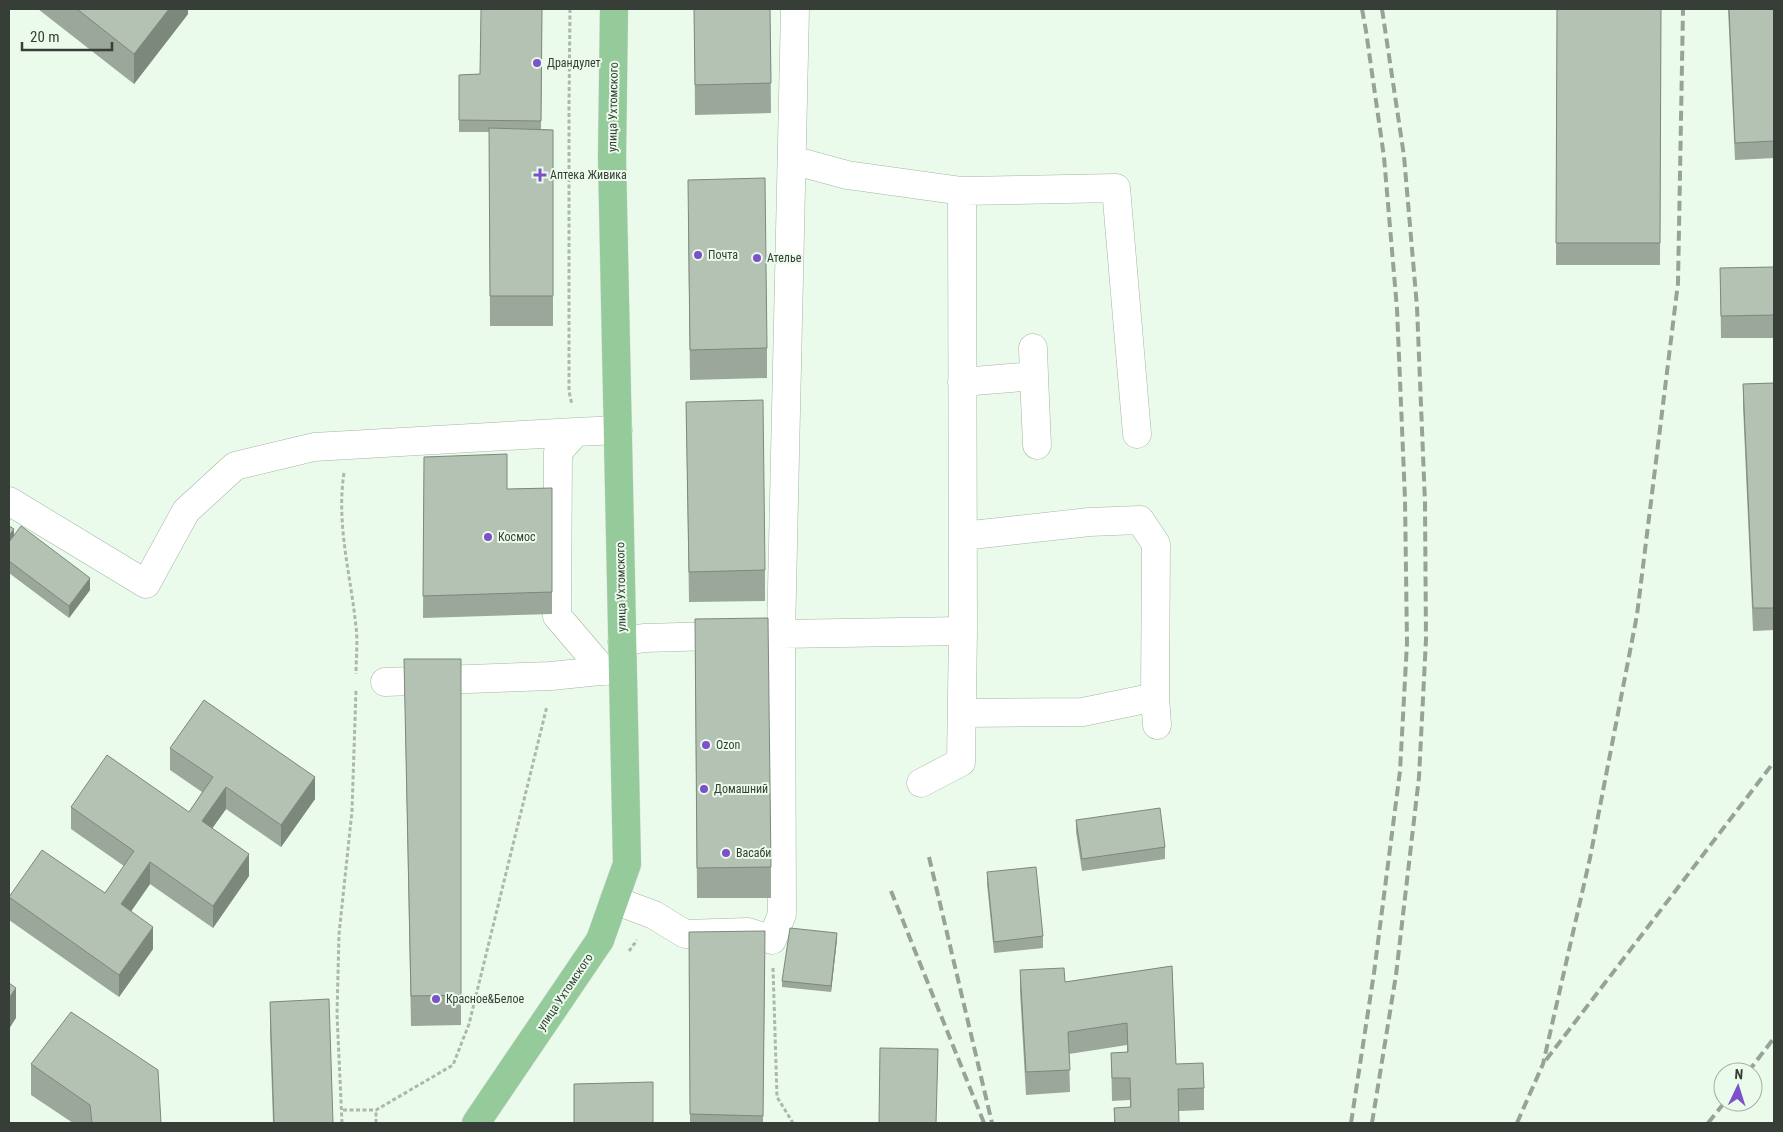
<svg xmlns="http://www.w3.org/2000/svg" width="1783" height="1132" viewBox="0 0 1783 1132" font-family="'Roboto Condensed',sans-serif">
<rect width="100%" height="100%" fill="#eafbeb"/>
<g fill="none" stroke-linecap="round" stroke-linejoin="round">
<!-- minor casing -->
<g stroke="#a5b5a6" stroke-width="29">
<path id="minor" d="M 792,160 L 847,175 L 962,191 L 1116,188 L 1137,434
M 1033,348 L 1034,376
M 962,382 L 1034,376 L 1037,445
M 9,501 L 146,584 L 186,511 L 235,466 L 314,447 L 576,432
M 963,536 L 1089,522 L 1140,520 L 1156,544 L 1155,697
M 622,641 L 645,638 L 781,634 L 963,631 L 962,191
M 604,671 L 557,616 L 558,452 L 576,432 L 618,430
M 385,682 L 551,676 L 619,669
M 962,713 L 1083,712 L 1155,697 L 1157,725
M 921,783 L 961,762 L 963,631
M 614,900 L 654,915 L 685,934 L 748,932 L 772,940 L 782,914 L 781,634 L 795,9"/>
</g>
<!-- major casing -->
<g stroke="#dfe0df" stroke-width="29">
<path id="major" d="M 476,1123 L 600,940 L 627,864 L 612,158 L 614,9"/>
</g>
<!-- path -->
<path stroke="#abb8ac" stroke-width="3" stroke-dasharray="4 2.5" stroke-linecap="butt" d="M 570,9 L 569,107 L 569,391 L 572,405
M 344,473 C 336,525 351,576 356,627 C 358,642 356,658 356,674
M 629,951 L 637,940
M 773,968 L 777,1097 L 793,1123
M 343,1110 L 376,1110 L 453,1065 L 469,1024 L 547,706
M 342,1123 L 337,1014 L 339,934 L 352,811 L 356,690
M 376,1123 L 376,1110"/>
<!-- minor -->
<use href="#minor" stroke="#fff" stroke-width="28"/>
<!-- major -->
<use href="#major" stroke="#95ca9b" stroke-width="28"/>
<!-- rail -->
<path stroke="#97a398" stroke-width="4" stroke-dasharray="10 5" stroke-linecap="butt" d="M 929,857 L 992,1123
M 891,891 L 984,1123
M 1546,1060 L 1774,762
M 1748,1072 L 1774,1038
M 1351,1123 L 1374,973 L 1400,771 L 1407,643 L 1405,499 L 1397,309 L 1384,157 L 1366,31 L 1362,9
M 1372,1123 L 1396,975 L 1419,777 L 1426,639 L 1425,503 L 1417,307 L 1404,156 L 1382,9
M 1517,1123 L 1543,1064 L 1590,858 L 1637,615 L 1678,283 L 1683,9
M 1708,1123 L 1725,1102"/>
</g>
<!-- wall -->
<path fill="#9aa79a" d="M 38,9 L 188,9 L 188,14 L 134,84 Z
M 542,9 L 541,129 L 553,130 L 553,326 L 490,326 L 489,132 L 459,132 L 459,75 L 480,74 Z
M 694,9 L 770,9 L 771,113 L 695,115 Z
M 1557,9 L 1661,9 L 1660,265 L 1556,265 Z
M 1728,9 L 1774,9 L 1774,158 L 1735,160 Z
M 688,210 L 767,348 L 767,378 L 690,380 Z
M 1774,267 L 1774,338 L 1721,338 L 1720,268 Z
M 1774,383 L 1774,630 L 1753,631 L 1743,406 L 1743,384 Z
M 686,402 L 765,570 L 765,601 L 689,602 Z
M 424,457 L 507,489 L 552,488 L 552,614 L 423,618 Z
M 9,526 L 14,535 L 90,590 L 69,618 L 9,573 Z
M 695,649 L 771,867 L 771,898 L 697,898 Z
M 404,659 L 461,659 L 461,1025 L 411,1026 Z
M 170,748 L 315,799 L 281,847 L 226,809 L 212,828 L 249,876 L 213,928 L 150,884 L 131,911 L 153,949 L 119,997 L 9,920 L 9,897 L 105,893 L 124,866 L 71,829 L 71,807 L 189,812 L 202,792 L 170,770 Z
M 1076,820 L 1165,847 L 1165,859 L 1082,871 L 1076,832 Z
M 987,872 L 1043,936 L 1043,948 L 994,953 L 987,884 Z
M 689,932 L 765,961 L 763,1123 L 690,1123 Z
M 837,939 L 831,992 L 782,987 L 782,981 Z
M 1172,966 L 1176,1064 L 1204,1088 L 1204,1110 L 1179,1111 L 1179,1123 L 1114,1123 L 1114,1108 L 1130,1107 L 1130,1100 L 1112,1101 L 1111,1053 L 1127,1052 L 1127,1045 L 1069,1054 L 1070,1092 L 1026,1095 L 1020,992 L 1020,970 L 1065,982 Z
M 270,1002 L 333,1123 L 273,1123 L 270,1032 Z
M 31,1064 L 161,1123 L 73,1123 L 31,1095 Z"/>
<!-- shaded-wall -->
<path fill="#7d887d" d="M 169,9 L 188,9 L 188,14 L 134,84 L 134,54 Z
M 14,529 L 14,547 L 9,553 L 9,536 Z
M 90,578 L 90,590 L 69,618 L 69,606 Z
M 315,777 L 315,799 L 281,847 L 281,825 Z
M 226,787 L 226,809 L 202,843 L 202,821 Z
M 249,854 L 249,876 L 213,928 L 213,906 Z
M 150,862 L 150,884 L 121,926 L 121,904 Z
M 153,927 L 153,949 L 119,997 L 119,975 Z
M 837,933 L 837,939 L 831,992 L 831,986 Z
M 16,988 L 16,1018 L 9,1029 L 9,998 Z"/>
<!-- building -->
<path fill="#b3c2b3" stroke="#7d887d" d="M 77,9 L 169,9 L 134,54 Z
M 481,9 L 542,9 L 541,121 L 459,120 L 459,75 L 480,74 Z
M 694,9 L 770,9 L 771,83 L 695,85 Z
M 1557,9 L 1661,9 L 1660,243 L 1556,243 Z
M 1729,9 L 1774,9 L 1774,141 L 1735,143 Z
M 489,128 L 553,130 L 553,296 L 490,296 Z
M 765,178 L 767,348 L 690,350 L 688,180 Z
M 1774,267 L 1774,315 L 1721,316 L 1720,268 Z
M 1774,383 L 1774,608 L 1753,608 L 1743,384 Z
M 763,400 L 765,570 L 689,572 L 686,402 Z
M 507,454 L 507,489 L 552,488 L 552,592 L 423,596 L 424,457 Z
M 9,526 L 14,529 L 9,536 Z
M 21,526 L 90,578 L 69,606 L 9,561 L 9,542 Z
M 768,618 L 771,867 L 697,868 L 695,619 Z
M 404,659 L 461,659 L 461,995 L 411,996 Z
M 204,700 L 315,777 L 281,825 L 226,787 L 202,821 L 249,854 L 213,906 L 150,862 L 121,904 L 153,927 L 119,975 L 9,897 L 42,850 L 105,893 L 134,851 L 71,807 L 107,755 L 189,812 L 213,777 L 170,748 Z
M 1160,808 L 1165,847 L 1082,859 L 1076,820 Z
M 1036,867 L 1043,936 L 994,942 L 987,872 Z
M 790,928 L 837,933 L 831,986 L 782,981 Z
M 765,931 L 763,1116 L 690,1114 L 689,932 Z
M 1172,966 L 1176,1064 L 1203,1063 L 1204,1088 L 1178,1089 L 1179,1123 L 1115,1123 L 1114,1108 L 1131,1107 L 1130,1078 L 1112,1078 L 1111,1053 L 1128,1052 L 1127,1023 L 1068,1032 L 1070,1070 L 1026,1072 L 1020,970 L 1064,968 L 1065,982 Z
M 9,983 L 16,988 L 9,998 Z
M 329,999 L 333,1123 L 274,1123 L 270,1002 Z
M 71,1012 L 158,1070 L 161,1123 L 92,1123 L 90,1105 L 31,1064 Z
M 880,1048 L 938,1049 L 936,1123 L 879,1123 Z
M 653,1082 L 653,1123 L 574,1123 L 574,1084 Z"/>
<!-- markers -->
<g fill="#7c51ca" stroke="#eafbeb" stroke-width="2">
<circle cx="537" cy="63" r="5"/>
<path d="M537.5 167.5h5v5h5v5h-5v5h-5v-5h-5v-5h5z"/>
<circle cx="698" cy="255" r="5"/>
<circle cx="757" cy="258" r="5"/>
<circle cx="488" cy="537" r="5"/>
<circle cx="706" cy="745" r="5"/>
<circle cx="704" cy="789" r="5"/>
<circle cx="726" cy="853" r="5"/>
<circle cx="436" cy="999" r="5"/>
</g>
<g text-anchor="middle" stroke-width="4" stroke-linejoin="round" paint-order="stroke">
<!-- poi labels -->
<g font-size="12" fill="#373d37" stroke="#eafbeb" text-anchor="start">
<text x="547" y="67">Драндулет</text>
<text x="550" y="179">Аптека Живика</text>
<text x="708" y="259">Почта</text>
<text x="767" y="262">Ателье</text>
<text x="498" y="541">Космос</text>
<text x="716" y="749">Ozon</text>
<text x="714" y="793">Домашний</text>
<text x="736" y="857">Васаби</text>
<text x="446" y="1003">Красное&amp;Белое</text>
</g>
<!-- street labels -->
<g font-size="12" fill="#373d37" stroke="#eafbeb">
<text transform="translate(613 107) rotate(-89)" y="4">улица Ухтомского</text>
<text transform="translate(621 587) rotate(-91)" y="4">улица Ухтомского</text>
<text transform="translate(565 992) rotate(-56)" y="4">улица Ухтомского</text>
</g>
</g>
<!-- border -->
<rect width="1783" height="1132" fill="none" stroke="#373d37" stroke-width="20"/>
<!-- north arrow -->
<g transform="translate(1738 1087) rotate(4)"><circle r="24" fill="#eafbeb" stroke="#a2afa3"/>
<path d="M0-4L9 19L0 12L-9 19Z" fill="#7c51ca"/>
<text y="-8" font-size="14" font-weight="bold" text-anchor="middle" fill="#373d37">N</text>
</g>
<!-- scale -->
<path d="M22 42v8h90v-8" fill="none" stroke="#373d37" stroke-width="2.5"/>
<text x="30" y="42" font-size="15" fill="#373d37" stroke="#eafbeb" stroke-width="4" paint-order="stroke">20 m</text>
</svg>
